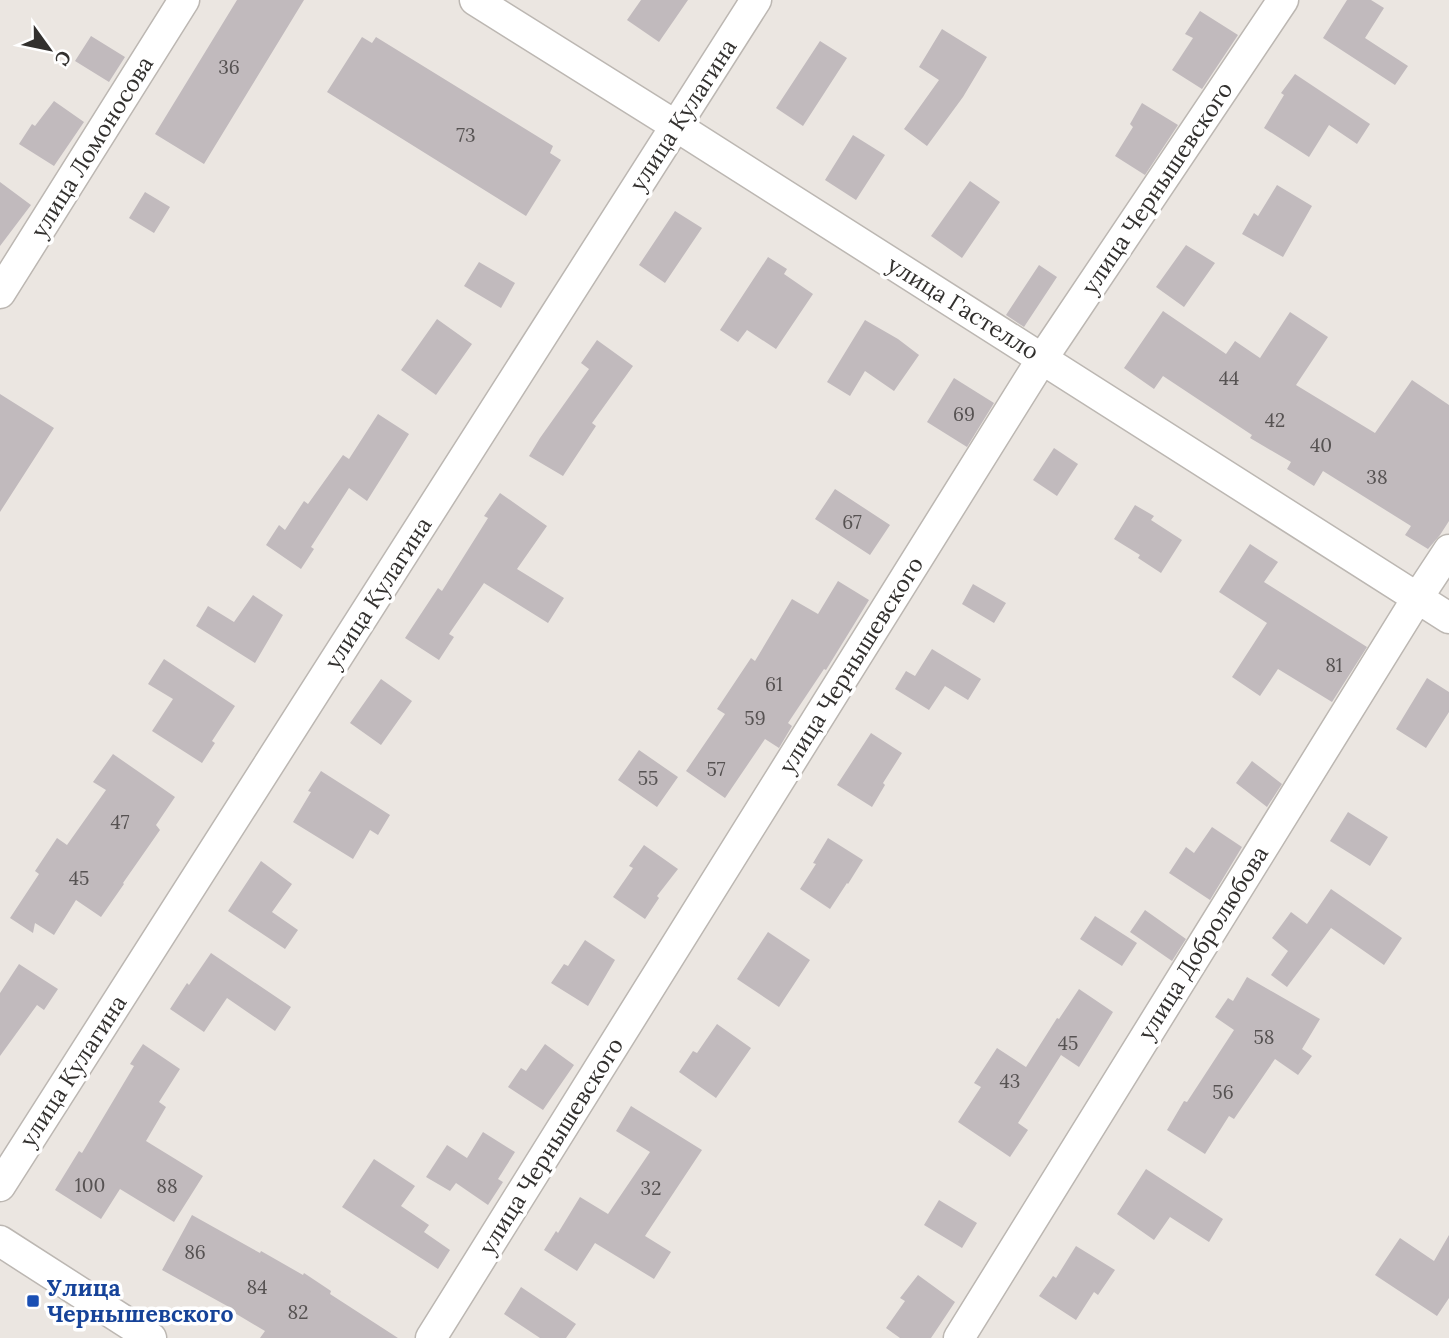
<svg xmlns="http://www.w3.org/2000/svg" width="1449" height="1338" viewBox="0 0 1449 1338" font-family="Lora,serif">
<rect width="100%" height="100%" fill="#ebe6e1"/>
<!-- building -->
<path fill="#c1babd" d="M 237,0 L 304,0 L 204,164 L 155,134 Z
M 641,0 L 688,0 L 659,42 L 627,20 Z
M 1347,0 L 1371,0 L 1384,8 L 1365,38 L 1408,66 L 1395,85 L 1323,38 Z
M 1200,11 L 1238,35 L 1202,89 L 1172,70 L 1193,38 L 1185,34 Z
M 942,29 L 987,57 L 963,97 L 927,146 L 904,129 L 939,80 L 919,67 Z
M 91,36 L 125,57 L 109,82 L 75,61 Z
M 362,37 L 372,43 L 376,37 L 553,146 L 550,153 L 561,160 L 526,216 L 327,92 Z
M 820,41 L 847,58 L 803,126 L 776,108 Z
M 1295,74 L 1370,124 L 1357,144 L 1329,125 L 1309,157 L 1264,128 L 1284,95 L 1281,93 Z
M 54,101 L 84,122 L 54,166 L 19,144 L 32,124 L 35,126 Z
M 1142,103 L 1178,125 L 1145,175 L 1115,156 L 1133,127 L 1130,124 Z
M 853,135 L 885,155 L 856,200 L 825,180 Z
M 970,181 L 1000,202 L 962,258 L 931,236 Z
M 0,182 L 31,205 L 0,246 Z
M 1277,185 L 1312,206 L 1283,257 L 1242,234 L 1254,213 L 1258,216 Z
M 145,192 L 170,207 L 154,233 L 129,218 Z
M 675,211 L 702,228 L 665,283 L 639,265 Z
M 1186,245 L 1215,263 L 1184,307 L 1156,287 Z
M 768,257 L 787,269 L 784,274 L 813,294 L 776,349 L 747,330 L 738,342 L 720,330 Z
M 479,262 L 515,283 L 501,308 L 464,286 Z
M 1039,265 L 1057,277 L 1024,327 L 1006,315 Z
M 1163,311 L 1226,354 L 1235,341 L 1260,358 L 1290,312 L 1328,337 L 1296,385 L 1375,433 L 1412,380 L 1449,405 L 1449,521 L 1440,535 L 1428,549 L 1405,535 L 1411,526 L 1323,471 L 1314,486 L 1287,469 L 1291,462 L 1250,438 L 1252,435 L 1163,376 L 1154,389 L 1124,368 Z
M 437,319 L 472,344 L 436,395 L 401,370 Z
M 865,320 L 898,339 L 919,355 L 894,391 L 865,371 L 850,396 L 827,382 Z
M 597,340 L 633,366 L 592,423 L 596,426 L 563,476 L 529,456 L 540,438 L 589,369 L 581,363 Z
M 954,378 L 994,403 L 967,447 L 927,422 Z
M 0,394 L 54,428 L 0,512 Z
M 378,414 L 409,434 L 367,501 L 349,488 L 311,547 L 314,549 L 301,569 L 266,545 L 279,525 L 285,530 L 304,501 L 308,504 L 343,455 L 349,459 Z
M 1054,448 L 1078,464 L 1057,496 L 1033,480 Z
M 835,489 L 890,525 L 870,555 L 815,519 Z
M 500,493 L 547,526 L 517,569 L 564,598 L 548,623 L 484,583 L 449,634 L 454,637 L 439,660 L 405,638 L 438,588 L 442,591 L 488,518 L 484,516 Z
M 1135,505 L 1154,516 L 1151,520 L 1182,540 L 1161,573 L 1138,558 L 1140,555 L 1114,539 Z
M 1250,544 L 1278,562 L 1264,582 L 1367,647 L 1332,702 L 1278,669 L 1260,696 L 1232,677 L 1267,623 L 1219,592 Z
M 838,581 L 869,600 L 826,670 L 824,669 L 788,723 L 792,726 L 779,748 L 765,739 L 725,798 L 686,771 L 725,714 L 717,709 L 751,658 L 755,661 L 792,599 L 818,614 Z
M 973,584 L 1006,603 L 994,623 L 962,604 Z
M 253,595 L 283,615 L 255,663 L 196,626 L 208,606 L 234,622 Z
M 932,649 L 981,679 L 968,700 L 945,686 L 929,710 L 895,689 L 906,671 L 915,676 Z
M 164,659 L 235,706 L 212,741 L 215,743 L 202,763 L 152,731 L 173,699 L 148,684 Z
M 1427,678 L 1449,692 L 1449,712 L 1426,748 L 1396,729 Z
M 381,679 L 412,701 L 381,745 L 350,723 Z
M 871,733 L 902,753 L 883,783 L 885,785 L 872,807 L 837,785 Z
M 639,750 L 678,777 L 657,807 L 618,780 Z
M 113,754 L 175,797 L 156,825 L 160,830 L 123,883 L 124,884 L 101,917 L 76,900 L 54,935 L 35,923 L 33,933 L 10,918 L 39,874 L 35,871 L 57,838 L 67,845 L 106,790 L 93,782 Z
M 1252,761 L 1282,784 L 1267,807 L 1236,783 Z
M 321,771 L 390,815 L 378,835 L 370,830 L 353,859 L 293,822 L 311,792 L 308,791 Z
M 1348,812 L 1388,837 L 1370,866 L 1330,841 Z
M 1212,827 L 1242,847 L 1210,900 L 1169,873 L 1186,847 L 1194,853 Z
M 828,838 L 863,860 L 848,884 L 847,883 L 830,909 L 800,889 L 816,864 L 813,863 Z
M 644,845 L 678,869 L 657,896 L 659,898 L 645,919 L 613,897 L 633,868 L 629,866 Z
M 261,861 L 292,884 L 272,912 L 298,930 L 285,949 L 228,911 Z
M 1331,889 L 1402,938 L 1384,965 L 1331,928 L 1287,987 L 1271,975 L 1288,951 L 1272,938 L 1291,912 L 1307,924 Z
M 1145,910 L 1186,939 L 1172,961 L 1130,932 Z
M 1095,916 L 1137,943 L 1122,966 L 1080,939 Z
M 768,932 L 810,960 L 779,1007 L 737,979 Z
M 585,940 L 615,960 L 588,1006 L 551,983 L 564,964 L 568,966 Z
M 211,953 L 291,1007 L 275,1031 L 227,998 L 204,1032 L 170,1009 L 187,983 L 189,985 Z
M 19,964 L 58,989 L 44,1010 L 37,1005 L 0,1056 L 0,993 Z
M 1247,977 L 1320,1019 L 1302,1049 L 1312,1056 L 1298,1075 L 1275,1059 L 1234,1119 L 1229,1116 L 1205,1154 L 1167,1130 L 1184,1101 L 1187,1102 L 1234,1030 L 1215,1017 L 1228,998 L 1233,1001 Z
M 1079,989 L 1113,1012 L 1079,1067 L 1061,1055 L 1018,1123 L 1028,1130 L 1010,1157 L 958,1122 L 981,1087 L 974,1083 L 997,1048 L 1026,1067 L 1057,1018 L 1059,1019 Z
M 717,1024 L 751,1048 L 716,1098 L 679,1072 L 693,1051 L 697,1053 Z
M 143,1044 L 180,1069 L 159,1102 L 166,1107 L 146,1141 L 203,1176 L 174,1222 L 120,1189 L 101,1219 L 55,1190 L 79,1151 L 82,1153 L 134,1066 L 130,1064 Z
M 545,1044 L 574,1065 L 543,1110 L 508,1087 L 521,1068 L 526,1071 Z
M 631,1106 L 702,1150 L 645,1236 L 671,1252 L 654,1279 L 595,1243 L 577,1271 L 544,1250 L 556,1231 L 558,1233 L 580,1197 L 608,1214 L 650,1152 L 616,1131 Z
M 483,1132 L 515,1152 L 498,1179 L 503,1182 L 488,1205 L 456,1183 L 450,1191 L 426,1177 L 447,1145 L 467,1158 Z
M 374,1159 L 415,1186 L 401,1206 L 429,1225 L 424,1232 L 450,1250 L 438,1269 L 342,1207 Z
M 1146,1169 L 1223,1219 L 1209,1242 L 1170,1217 L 1154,1240 L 1117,1214 Z
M 939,1200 L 977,1223 L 962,1248 L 924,1225 Z
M 192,1215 L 260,1253 L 261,1251 L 303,1275 L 304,1273 L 331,1291 L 330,1294 L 398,1338 L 260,1338 L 265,1331 L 228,1309 L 229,1307 L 162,1270 Z
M 1449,1235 L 1449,1298 L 1437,1316 L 1375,1275 L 1400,1238 L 1434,1261 Z
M 1076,1246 L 1115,1270 L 1098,1295 L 1094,1292 L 1076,1320 L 1039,1296 L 1053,1276 L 1056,1278 Z
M 918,1275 L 955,1302 L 931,1338 L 900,1338 L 886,1328 L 905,1301 L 900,1298 Z
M 521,1287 L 576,1324 L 566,1338 L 540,1338 L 504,1314 Z"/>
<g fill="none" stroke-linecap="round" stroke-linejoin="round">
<!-- minor casing -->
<g stroke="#bcb7b2" stroke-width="33">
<path id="minor" d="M 475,0 L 676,126 L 1449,618
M 0,293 L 184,0
M 0,1186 L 756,0
M 0,1241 L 151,1338
M 431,1338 L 1042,359 L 1283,0
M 959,1338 L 1418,597 L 1449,550"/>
</g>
<!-- minor -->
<use href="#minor" stroke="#fff" stroke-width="30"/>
</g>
<!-- markers -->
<rect fill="#1a4fb4" stroke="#fff" stroke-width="2.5" x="26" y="1294" width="14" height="14" rx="3.5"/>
<g text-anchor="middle" stroke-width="7" stroke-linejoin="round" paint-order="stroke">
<!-- number labels -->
<g font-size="19" fill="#565252">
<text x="229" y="74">36</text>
<text x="466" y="142">73</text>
<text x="1229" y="385">44</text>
<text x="964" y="421">69</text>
<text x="1275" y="427">42</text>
<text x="1321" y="452">40</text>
<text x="1377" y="484">38</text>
<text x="852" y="529">67</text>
<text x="1334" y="672">81</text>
<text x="774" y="691">61</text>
<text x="755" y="725">59</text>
<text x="716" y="776">57</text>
<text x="648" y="785">55</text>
<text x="120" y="829">47</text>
<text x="79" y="885">45</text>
<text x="1264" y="1044">58</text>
<text x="1068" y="1050">45</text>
<text x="1010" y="1088">43</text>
<text x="1223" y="1099">56</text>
<text x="90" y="1192">100</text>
<text x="167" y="1193">88</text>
<text x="651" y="1195">32</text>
<text x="195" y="1259">86</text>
<text x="257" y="1294">84</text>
<text x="298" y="1319">82</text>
</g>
<!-- street labels -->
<g font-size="23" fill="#32302e" stroke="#fff">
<text transform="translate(683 115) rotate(-57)" y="8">улица Кулагина</text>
<text transform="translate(92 147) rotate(-58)" y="8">улица Ломоносова</text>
<text transform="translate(1157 188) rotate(-56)" y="8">улица Чернышевского</text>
<text transform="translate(963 308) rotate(32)" y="8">улица Гастелло</text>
<text transform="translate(378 593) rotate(-57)" y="8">улица Кулагина</text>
<text transform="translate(851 665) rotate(-58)" y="8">улица Чернышевского</text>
<text transform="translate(1203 943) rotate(-58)" y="8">улица Добролюбова</text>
<text transform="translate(73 1071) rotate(-57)" y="8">улица Кулагина</text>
<text transform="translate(551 1146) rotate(-58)" y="8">улица Чернышевского</text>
</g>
<!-- transit labels -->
<g font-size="23" font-weight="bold" fill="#164399" stroke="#fff" text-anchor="start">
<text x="47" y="1296">Улица<tspan x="47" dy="26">Чернышевского</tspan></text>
</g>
</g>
<!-- north arrow -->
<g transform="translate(49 49) rotate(123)" stroke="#ffffff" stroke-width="5" paint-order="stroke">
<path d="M0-5L12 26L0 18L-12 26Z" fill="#32302e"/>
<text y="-10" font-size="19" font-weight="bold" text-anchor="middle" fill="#32302e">С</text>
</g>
</svg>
